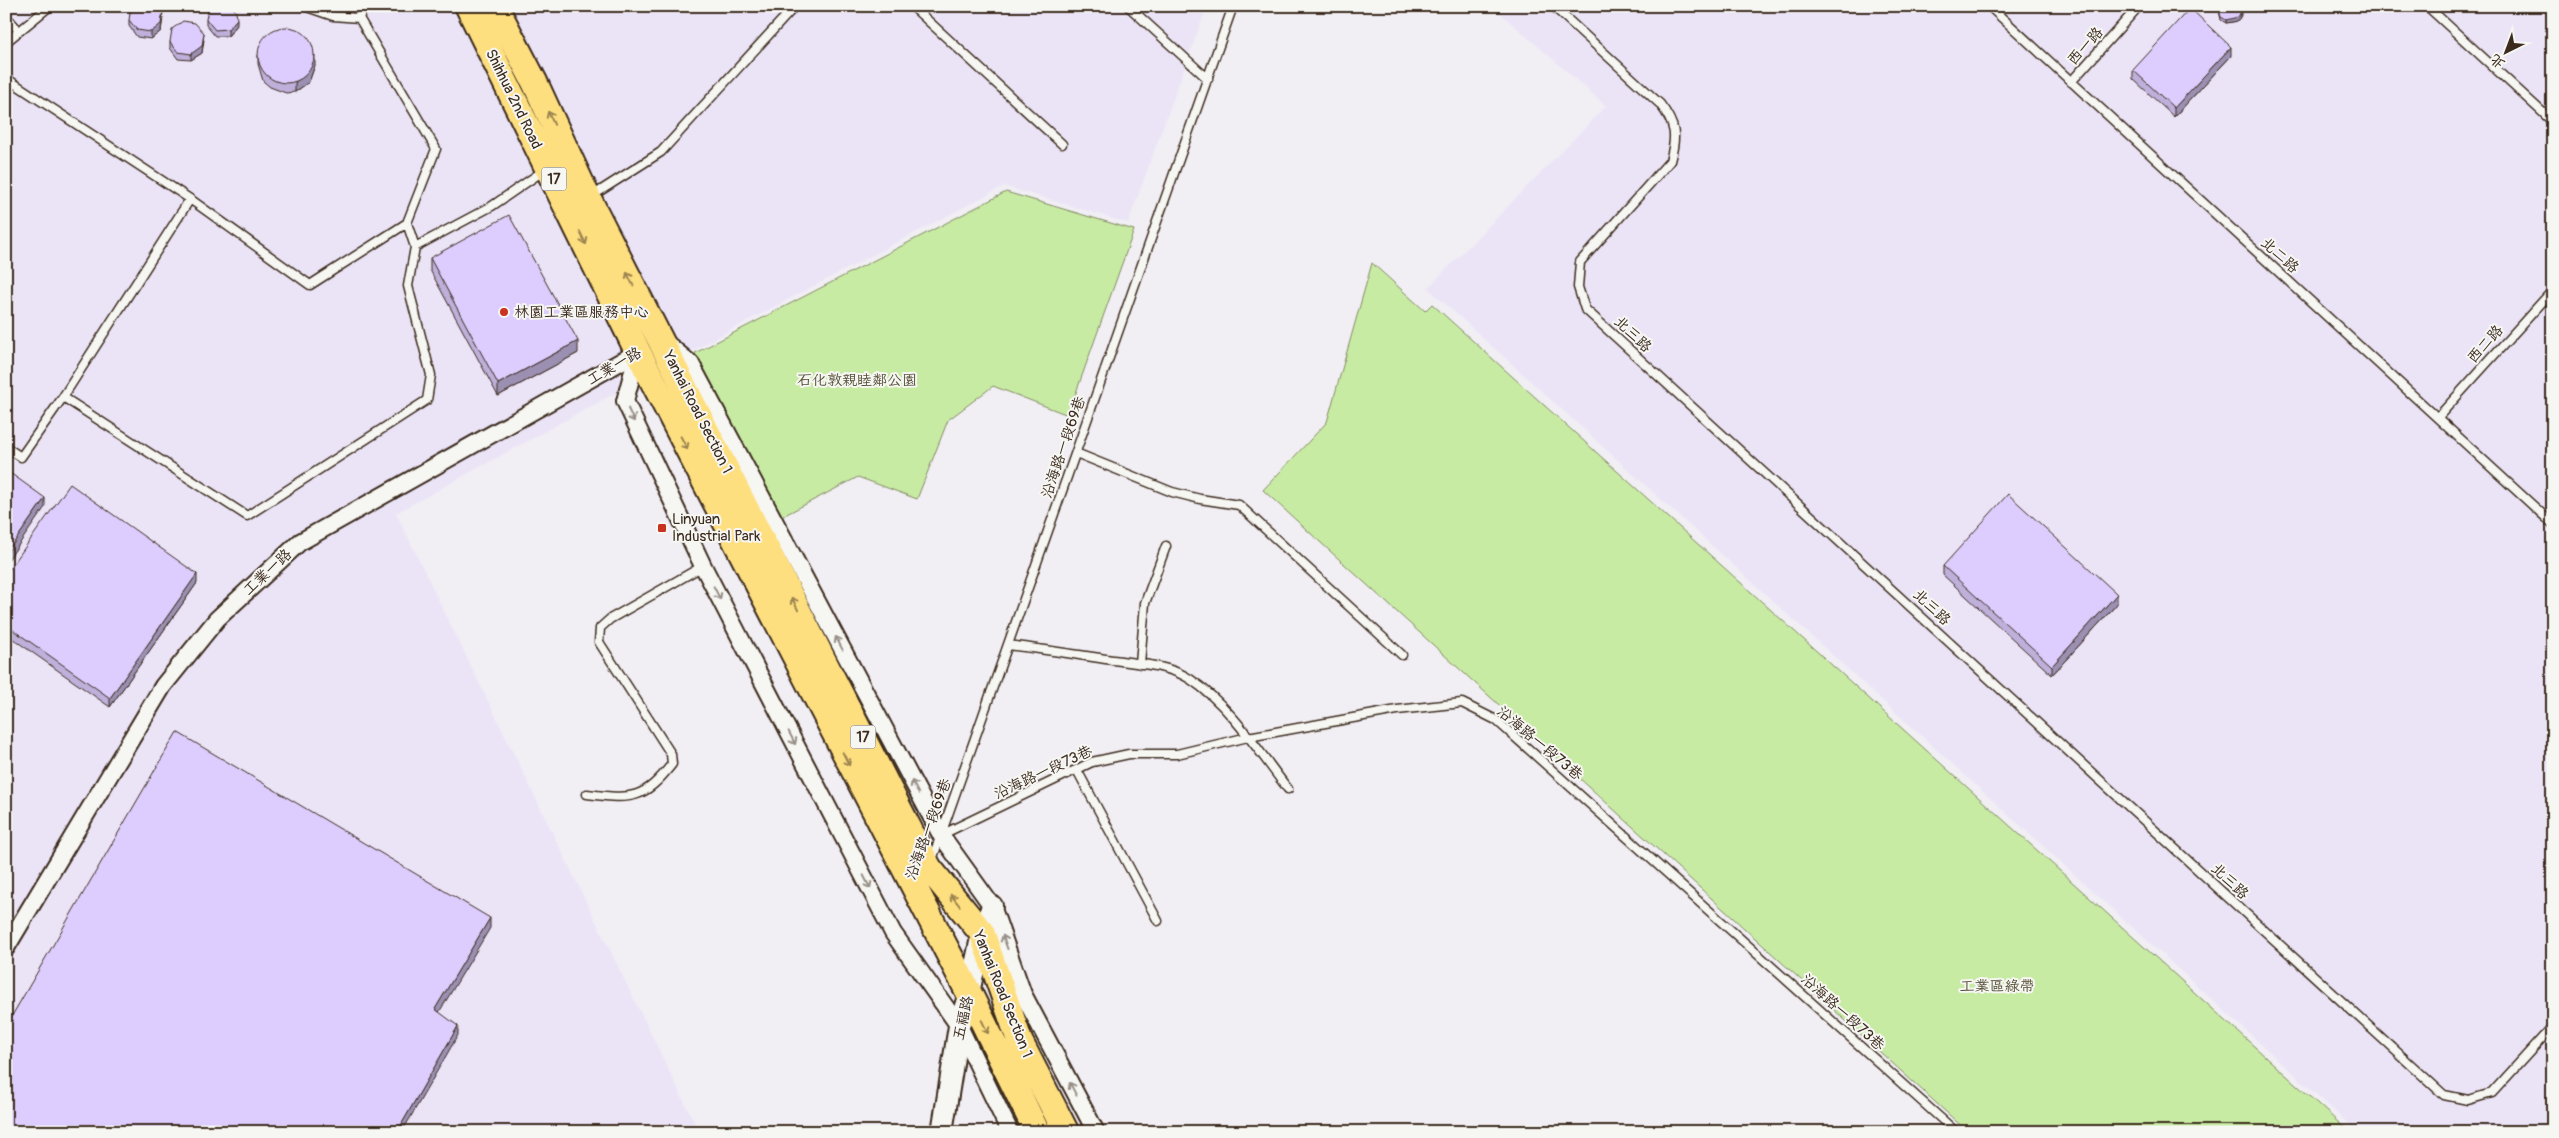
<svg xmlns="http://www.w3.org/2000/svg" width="2559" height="1138" viewBox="0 0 2559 1138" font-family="Pangolin,'LXGW WenKai TC',sans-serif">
<rect width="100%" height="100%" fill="#f1eef4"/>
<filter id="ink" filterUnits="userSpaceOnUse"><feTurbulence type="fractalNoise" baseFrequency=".02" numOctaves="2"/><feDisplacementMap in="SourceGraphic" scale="10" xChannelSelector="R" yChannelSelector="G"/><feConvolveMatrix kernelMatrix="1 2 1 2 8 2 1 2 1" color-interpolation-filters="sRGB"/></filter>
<g filter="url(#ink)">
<!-- built -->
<path fill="#ebe4f7" d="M 6,6 L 1207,6 L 1128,223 L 1004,186 L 734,328 L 396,513 L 699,1132 L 6,1132 Z
M 1492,6 L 2553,6 L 2553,1132 L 2358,1132 L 1428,288 L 1606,106 Z"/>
<!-- green -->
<path fill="#c8eba4" stroke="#828a61" d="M 1006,192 L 1134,230 L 1068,415 L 993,386 L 948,420 L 917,499 L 858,477 L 779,518 L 695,353 Z
M 1372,263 L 1425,311 L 1432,304 L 2349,1132 L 1968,1132 L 1263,490 L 1327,422 Z"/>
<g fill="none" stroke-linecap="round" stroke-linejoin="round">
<!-- service casing -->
<g stroke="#3b2a1e" stroke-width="11">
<path id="service" d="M 304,6 L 333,16 L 359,18 L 364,6
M 912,6 L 1062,144
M 1128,6 L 1208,79
M 1553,6 L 1660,104 C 1676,125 1677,136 1670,161 L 1580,262 L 1578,287 L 1585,309 L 2444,1095 L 2468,1100 L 2492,1093 L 2553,1026
M 1989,6 L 2553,524
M 2427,6 L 2553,122
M 6,16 L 18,30
M 6,42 L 50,6
M 6,78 L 190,199 L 310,285 L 407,223 L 436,149 L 359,18
M 2071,82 L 2139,6
M 592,196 L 661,152 L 795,6
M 407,223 L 415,247
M 63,397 L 247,516 L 427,400 L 431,375 L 408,286 L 415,247 L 492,206 L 546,169
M 2438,417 L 2553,290
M 6,447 L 21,457 L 63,397 L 190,199
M 1076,453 L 1172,492 L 1200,499 L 1239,505 L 1402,655
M 1008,645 C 1041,649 1073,654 1106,659 C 1133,663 1167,664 1190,679 C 1231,706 1259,752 1288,789
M 1140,664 L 1145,603 L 1166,546
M 1077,770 L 1158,921
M 587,794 C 631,799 643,801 672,764 L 671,754 L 599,642 L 600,628 L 610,619 L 703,566
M 941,835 L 1092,762 L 1129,754 L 1177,754 L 1248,737 L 1397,710 L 1462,703 L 1496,720 L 1956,1132
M 932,860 L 1233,6"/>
</g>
<!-- minor casing -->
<g stroke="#3b2a1e" stroke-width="20">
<path id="minor" d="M 666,343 L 691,364 L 941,835 L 992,906 L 1023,994 L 1096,1132
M 638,352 L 625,401 L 703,566 L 893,933 L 959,1026 L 1010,1132
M 6,948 L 163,686 L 217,619 L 300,542 L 638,352"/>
</g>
<!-- tertiary casing -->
<g stroke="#3b2a1e" stroke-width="24">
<path id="tertiary" d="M 942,1132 L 959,1026 L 969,993 L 982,933 L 992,906"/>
</g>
<!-- primary casing -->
<g stroke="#3b2a1e" stroke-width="29">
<path id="primary" d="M 468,6 L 638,352 L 969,993 L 1037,1132
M 495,6 L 535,83 L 588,198 L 929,868 L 982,933 L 1020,1042 L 1066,1132"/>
</g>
<!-- service -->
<use href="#service" stroke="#f6f6f2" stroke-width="8"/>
<!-- minor -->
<use href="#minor" stroke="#f6f6f2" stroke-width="16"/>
<!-- tertiary -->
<use href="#tertiary" stroke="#f6f6f2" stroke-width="20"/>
<!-- primary -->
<use href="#primary" stroke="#fedf80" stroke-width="25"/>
</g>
<!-- wall -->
<path fill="#beb0da" stroke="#3b2a1e" d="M 176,6 L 192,6 L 179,8 Z
M 2218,6 L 2241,15 L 2238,21 L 2226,23 L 2221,20 Z
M 163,18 L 161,31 L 151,39 L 137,37 L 129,26 L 129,20 Z
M 206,19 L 237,25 L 228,36 L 215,36 L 206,25 Z
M 204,40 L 202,53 L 191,60 L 178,59 L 170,48 L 170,42 Z
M 258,55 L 315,65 L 309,82 L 295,92 L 286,93 L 270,87 L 263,81 L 258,64 Z
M 2231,56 L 2174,117 L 2133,79 L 2133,70 Z
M 430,258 L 578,353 L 498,396 L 430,270 Z
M 1943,566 L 2117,604 L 2052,675 L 1943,575 Z
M 6,574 L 197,583 L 110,707 L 6,634 Z"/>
<!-- shaded-wall -->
<path fill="#9b90b2" stroke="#3b2a1e" d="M 163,11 L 161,31 L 151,39 L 151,32 Z
M 2241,12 L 2241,15 L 2238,21 L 2226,23 L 2226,20 Z
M 237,19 L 237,25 L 228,36 L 228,29 Z
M 204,33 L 202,53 L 191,60 L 191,54 Z
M 2231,47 L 2231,56 L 2174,117 L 2174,108 Z
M 315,55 L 315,65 L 309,82 L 295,92 L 295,83 Z
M 578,341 L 578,353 L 498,396 L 498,384 Z
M 45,498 L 45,507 L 6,563 L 6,554 Z
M 197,574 L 197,583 L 110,707 L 110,698 Z
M 2117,594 L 2117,604 L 2052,675 L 2052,666 Z
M 490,918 L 490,928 L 435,1019 L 435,1009 Z
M 458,1026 L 458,1035 L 402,1132 L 397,1132 Z"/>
<!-- building -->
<path fill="#ddcdfe" stroke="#3b2a1e" d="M 131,6 L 160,6 L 163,11 L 161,24 L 151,32 L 137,30 L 129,20 Z
M 209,6 L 232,6 L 236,12 L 237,19 L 228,29 L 215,30 L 206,19 Z
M 2218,6 L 2239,6 L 2241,12 L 2238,17 L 2226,20 L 2221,17 Z
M 2190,8 L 2231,47 L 2174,108 L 2133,70 Z
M 183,21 L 195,23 L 204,33 L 202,46 L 191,54 L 178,52 L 170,42 L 172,29 Z
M258 55a28 28 0 1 1 56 0a28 28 0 1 1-56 0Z
M 509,215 L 578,341 L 498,384 L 430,258 Z
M 6,470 L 45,498 L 6,554 Z
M 70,484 L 197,574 L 110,698 L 6,625 L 6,574 Z
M 2008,494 L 2117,594 L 2052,666 L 1943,566 Z
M 177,732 L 490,918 L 435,1009 L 458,1026 L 397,1132 L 6,1132 L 6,1026 Z"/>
<!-- one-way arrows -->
<defs><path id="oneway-shaft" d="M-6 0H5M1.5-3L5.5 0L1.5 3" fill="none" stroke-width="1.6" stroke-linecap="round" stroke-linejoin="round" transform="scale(1.25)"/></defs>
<g stroke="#9c844f">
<use href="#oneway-shaft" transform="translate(551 118) rotate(-115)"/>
<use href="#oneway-shaft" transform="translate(583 238) rotate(64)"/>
<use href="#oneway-shaft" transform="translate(630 279) rotate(-117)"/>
<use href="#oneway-shaft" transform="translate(684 443) rotate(63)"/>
<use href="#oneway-shaft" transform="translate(795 604) rotate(-117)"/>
<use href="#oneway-shaft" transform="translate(846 759) rotate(63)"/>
<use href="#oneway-shaft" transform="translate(955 900) rotate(-129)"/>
<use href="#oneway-shaft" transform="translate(985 1027) rotate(64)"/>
</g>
<g stroke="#989088">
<use href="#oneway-shaft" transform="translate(631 415) rotate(65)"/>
<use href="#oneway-shaft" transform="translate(717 593) rotate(63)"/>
<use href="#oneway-shaft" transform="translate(839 643) rotate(-118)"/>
<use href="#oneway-shaft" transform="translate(792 738) rotate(63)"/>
<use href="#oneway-shaft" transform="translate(915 787) rotate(-118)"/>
<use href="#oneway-shaft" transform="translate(867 882) rotate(63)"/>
<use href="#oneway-shaft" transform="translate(1005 942) rotate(-110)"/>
<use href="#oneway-shaft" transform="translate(1073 1089) rotate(-118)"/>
</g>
</g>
<!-- markers -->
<g fill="#c8321e" stroke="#f6f6f2" stroke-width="2">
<circle cx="504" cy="312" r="5"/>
<rect x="657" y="523" width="10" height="10" rx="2.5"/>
</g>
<g text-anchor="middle" stroke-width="4" stroke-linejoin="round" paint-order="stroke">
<!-- shield labels -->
<g fill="#f6f6f2" stroke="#73675e" stroke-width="1">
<rect x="541.5" y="167.5" width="25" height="23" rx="4"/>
<rect x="850.5" y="725.5" width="25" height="23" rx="4"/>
</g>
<g font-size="14" font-weight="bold" fill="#3b2a1e">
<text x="554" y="184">17</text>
<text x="863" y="742">17</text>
</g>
<!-- street labels -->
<g font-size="15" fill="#3b2a1e" stroke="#f6f6f2">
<text transform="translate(2085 46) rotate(-48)" y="5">西一路</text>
<text transform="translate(514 99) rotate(64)" y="5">Shihhua 2nd Road</text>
<text transform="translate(2280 255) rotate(42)" y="5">北二路</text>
<text transform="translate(1633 334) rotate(43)" y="5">北三路</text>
<text transform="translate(2485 344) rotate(-48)" y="5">西二路</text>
<text transform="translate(614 366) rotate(-30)" y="5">工業一路</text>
<text transform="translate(698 412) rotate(63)" y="5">Yanhai Road Section 1</text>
<text transform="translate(1063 447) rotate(-71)" y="5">沿海路一段69巷</text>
<text transform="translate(267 572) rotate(-43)" y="5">工業一路</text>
<text transform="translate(1932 607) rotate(43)" y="5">北三路</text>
<text transform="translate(1540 743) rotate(40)" y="5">沿海路一段73巷</text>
<text transform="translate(1043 772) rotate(-25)" y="5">沿海路一段73巷</text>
<text transform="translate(928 829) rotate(-70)" y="5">沿海路一段69巷</text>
<text transform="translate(2230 881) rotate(43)" y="5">北三路</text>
<text transform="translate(1003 994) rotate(68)" y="5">Yanhai Road Section 1</text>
<text transform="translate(1843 1012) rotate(42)" y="5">沿海路一段73巷</text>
<text transform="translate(963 1018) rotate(-77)" y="5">五福路</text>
</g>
<!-- poi labels -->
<g font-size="15" fill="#3b2a1e" stroke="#f6f6f2" text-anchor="start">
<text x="514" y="317">林園工業區服務中心</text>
<text x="672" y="524">Linyuan<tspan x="672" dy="17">Industrial Park</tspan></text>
</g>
<!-- park labels -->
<g font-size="15" fill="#575139" stroke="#f6f6f2">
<text x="857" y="385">石化敦親睦鄰公園</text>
<text x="1997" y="991">工業區綠帶</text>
</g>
</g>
<!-- margin -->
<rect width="2559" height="1138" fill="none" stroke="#f6f6f2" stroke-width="25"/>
<rect x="12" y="12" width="2534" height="1113" fill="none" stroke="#3b2a1e" stroke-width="2" filter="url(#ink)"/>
<!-- north arrow -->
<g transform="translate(2506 52) rotate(222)" stroke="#f6f6f2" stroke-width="4" paint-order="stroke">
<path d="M0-4L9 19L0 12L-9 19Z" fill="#3b2a1e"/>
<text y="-8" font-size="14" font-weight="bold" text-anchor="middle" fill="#3b2a1e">北</text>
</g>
</svg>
